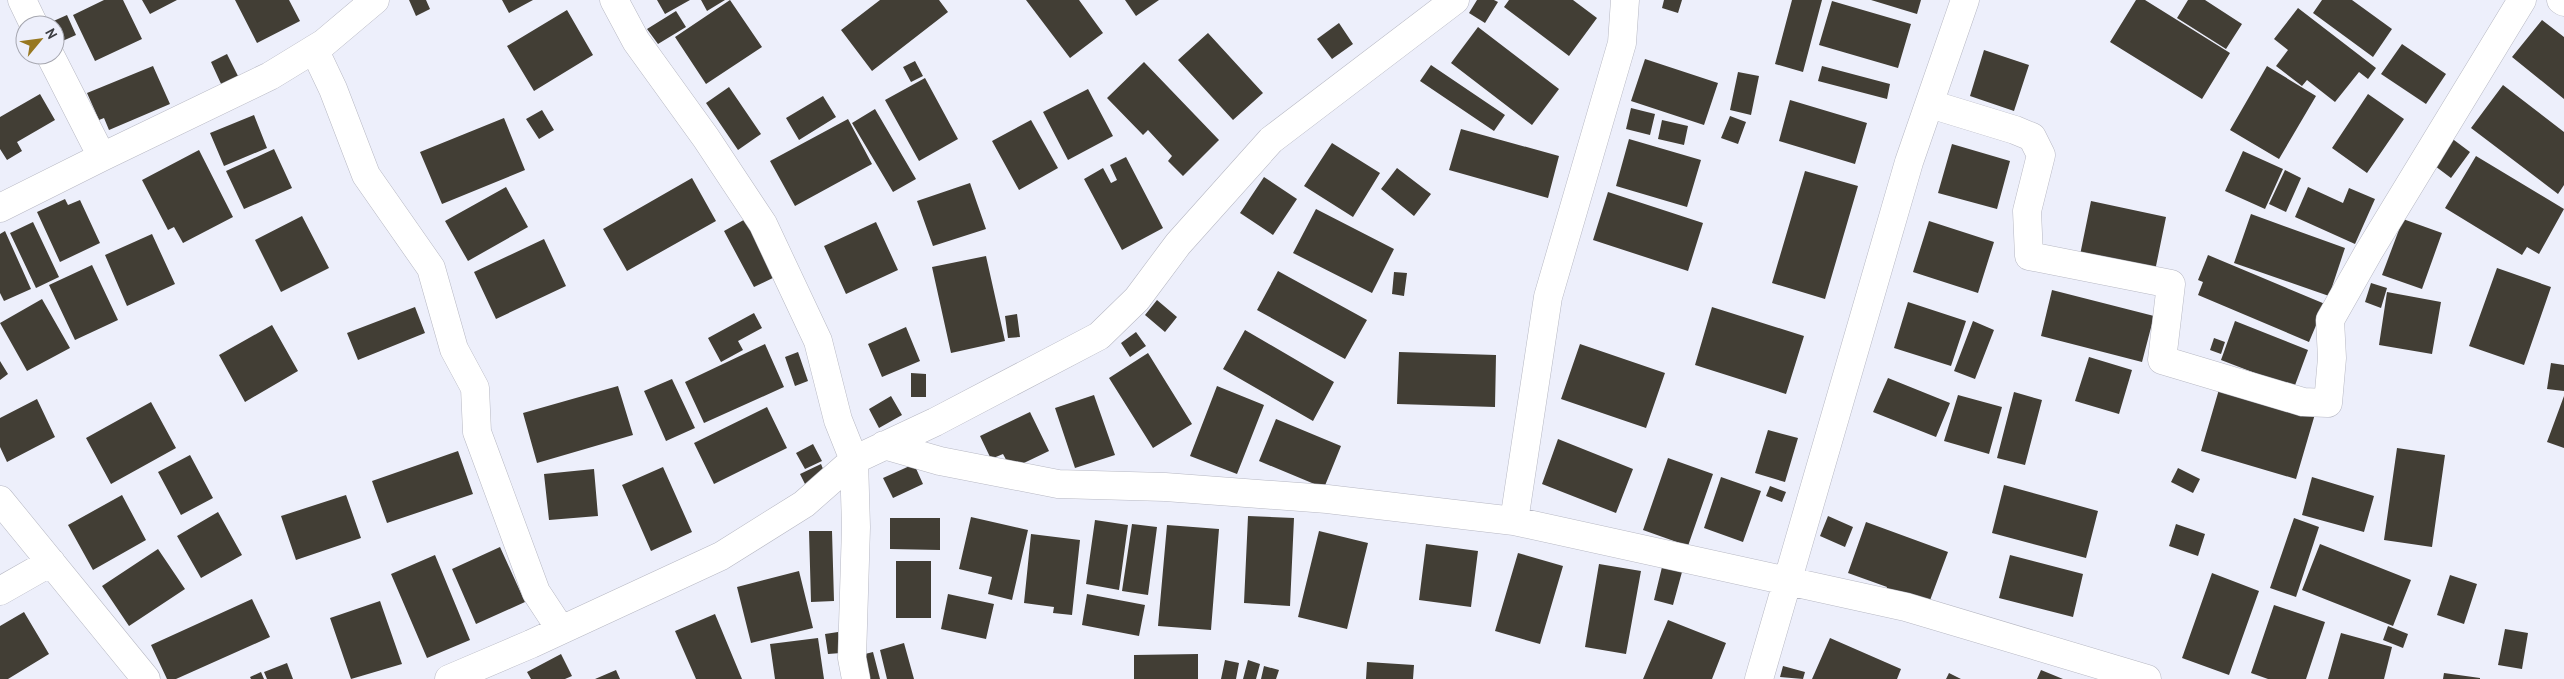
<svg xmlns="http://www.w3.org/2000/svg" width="2564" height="679" viewBox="0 0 2564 679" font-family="'PT Sans',sans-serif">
<rect width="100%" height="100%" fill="#edeffb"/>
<!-- building -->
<path fill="#423e35" d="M 104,0 L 123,0 L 142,39 L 95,61 L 73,15 Z
M 142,0 L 177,0 L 150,14 Z
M 235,0 L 289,0 L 300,21 L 257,43 Z
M 409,0 L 426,0 L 430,9 L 416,16 Z
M 502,0 L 533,0 L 509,13 Z
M 657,0 L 690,0 L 665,14 Z
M 701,0 L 725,0 L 707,11 Z
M 730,0 L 762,47 L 706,84 L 675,37 Z
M 880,0 L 939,0 L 948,12 L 872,71 L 841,30 Z
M 1026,0 L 1079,0 L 1103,33 L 1070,58 Z
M 1125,0 L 1159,0 L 1136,16 Z
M 1477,0 L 1494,0 L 1498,2 L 1485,23 L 1469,13 Z
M 1509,0 L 1573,0 L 1597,18 L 1569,56 L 1504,7 Z
M 1664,0 L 1682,0 L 1678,13 L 1662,8 Z
M 1792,0 L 1822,0 L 1803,72 L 1775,64 Z
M 1871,0 L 1921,0 L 1917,14 Z
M 2136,0 L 2145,0 L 2230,53 L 2202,99 L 2110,42 Z
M 2188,0 L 2205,0 L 2242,24 L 2226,49 L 2177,18 Z
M 2322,0 L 2352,0 L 2392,29 L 2373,57 L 2313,13 Z
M 1832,1 L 1911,24 L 1898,68 L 1819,45 Z
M 2298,8 L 2376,68 L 2368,79 L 2359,72 L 2335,102 L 2307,80 L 2302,86 L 2276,66 L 2288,50 L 2274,39 Z
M 567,10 L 593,55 L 534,91 L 507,46 Z
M 676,11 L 686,27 L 658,44 L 647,29 Z
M 67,15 L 76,35 L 58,43 L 55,37 L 55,25 L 49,23 Z
M 2542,20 L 2564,37 L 2564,99 L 2512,57 Z
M 1339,23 L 1353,44 L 1332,59 L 1317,39 Z
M 1478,27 L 1559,89 L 1532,125 L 1451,63 Z
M 1208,33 L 1263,93 L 1233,120 L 1178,60 Z
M 2402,44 L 2446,74 L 2426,104 L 2381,74 Z
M 1984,50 L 2029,65 L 2014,111 L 1970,96 Z
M 227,54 L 239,78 L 222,86 L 211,62 Z
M 1645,59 L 1718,83 L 1704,125 L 1631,101 Z
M 915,61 L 923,76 L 911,82 L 903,67 Z
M 1144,62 L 1219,140 L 1183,176 L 1168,161 L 1172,156 L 1148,130 L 1143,135 L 1107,98 Z
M 1431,65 L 1505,115 L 1494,131 L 1420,81 Z
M 153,66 L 170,104 L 109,130 L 104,118 L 99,120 L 87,93 Z
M 1822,66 L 1890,84 L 1887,99 L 1818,81 Z
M 2267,66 L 2316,96 L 2279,159 L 2230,130 Z
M 1738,72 L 1759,76 L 1751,115 L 1730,110 Z
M 925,78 L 958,139 L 919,161 L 885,100 Z
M 2503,85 L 2564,132 L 2564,185 L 2558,194 L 2471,128 Z
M 729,87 L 761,134 L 738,150 L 706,103 Z
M 1088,89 L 1113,136 L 1068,160 L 1043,112 Z
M 40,94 L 55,120 L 17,142 L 22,151 L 7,160 L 0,149 L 0,117 Z
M 2368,94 L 2404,119 L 2367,173 L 2332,148 Z
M 823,96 L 836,117 L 799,140 L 786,118 Z
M 1790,100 L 1867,123 L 1855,164 L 1779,141 Z
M 1631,108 L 1655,114 L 1650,135 L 1626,129 Z
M 875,109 L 916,179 L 893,192 L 852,123 Z
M 542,110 L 554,130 L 539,139 L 526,119 Z
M 254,115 L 267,148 L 224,166 L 210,133 Z
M 1730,116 L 1746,122 L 1738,144 L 1721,138 Z
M 504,118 L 525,170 L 442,204 L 420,152 Z
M 848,119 L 872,164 L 795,206 L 770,161 Z
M 1031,120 L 1058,168 L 1019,190 L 992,141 Z
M 1662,120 L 1688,126 L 1684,145 L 1658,139 Z
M 1461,129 L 1559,156 L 1548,198 L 1449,170 Z
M 2450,137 L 2470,152 L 2451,178 L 2431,163 Z
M 1629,139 L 1701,160 L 1687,207 L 1616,186 Z
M 1332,143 L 1380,173 L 1353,217 L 1304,186 Z
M 1952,144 L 2010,161 L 1997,209 L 1938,193 Z
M 274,149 L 292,188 L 244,209 L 226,171 Z
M 199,150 L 233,217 L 183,243 L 174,227 L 168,230 L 142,180 Z
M 2243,151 L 2283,169 L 2265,209 L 2225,191 Z
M 2476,156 L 2564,209 L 2539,254 L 2527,247 L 2522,255 L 2445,208 Z
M 1126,157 L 1163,228 L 1122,250 L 1084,179 L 1103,168 L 1111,183 L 1117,180 L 1110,165 Z
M 1397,168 L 1431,194 L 1414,216 L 1381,189 Z
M 2285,170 L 2301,178 L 2286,212 L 2269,204 Z
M 1805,171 L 1858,186 L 1825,299 L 1772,283 Z
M 1264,177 L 1297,199 L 1273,235 L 1240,213 Z
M 692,178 L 716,221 L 627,271 L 603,229 Z
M 970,183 L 986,229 L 933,246 L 917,201 Z
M 506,187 L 528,227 L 468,261 L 445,221 Z
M 2308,187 L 2343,203 L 2349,188 L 2375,199 L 2355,244 L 2295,217 Z
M 1608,192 L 1703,223 L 1688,271 L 1593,240 Z
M 65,199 L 68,205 L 80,200 L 100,243 L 60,262 L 37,212 Z
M 2091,201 L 2166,217 L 2155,271 L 2080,255 Z
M 1316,209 L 1394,249 L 1372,293 L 1293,253 Z
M 2251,214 L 2345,248 L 2329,296 L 2234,263 Z
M 302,216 L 329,268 L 281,292 L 255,240 Z
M 749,217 L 779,275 L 754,287 L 724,231 Z
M 2403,219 L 2442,233 L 2422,289 L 2382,275 Z
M 1929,221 L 1994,242 L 1978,293 L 1913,272 Z
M 33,222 L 59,277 L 36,288 L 10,233 Z
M 876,222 L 898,270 L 846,294 L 824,246 Z
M 5,231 L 31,289 L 4,301 L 0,293 L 0,234 Z
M 152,234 L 175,284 L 127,306 L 105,255 Z
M 544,239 L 566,286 L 496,319 L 474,272 Z
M 2208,255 L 2325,304 L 2309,342 L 2198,295 L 2203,282 L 2198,280 Z
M 986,256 L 1005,341 L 951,353 L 932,267 Z
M 92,265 L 118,320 L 75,340 L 49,285 Z
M 2497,268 L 2551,287 L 2524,365 L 2469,346 Z
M 1278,271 L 1367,320 L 1345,359 L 1257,310 Z
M 1394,272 L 1407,273 L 1404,296 L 1392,294 Z
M 2371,283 L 2387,288 L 2381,308 L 2365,302 Z
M 2052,290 L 2154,316 L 2142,362 L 2041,336 Z
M 2387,292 L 2441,302 L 2432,354 L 2379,345 Z
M 42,299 L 70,348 L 27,371 L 0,323 Z
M 1157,300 L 1177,317 L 1165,332 L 1145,315 Z
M 1908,302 L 1966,321 L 1951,366 L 1894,348 Z
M 415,307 L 425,333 L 358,360 L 347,333 Z
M 1712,307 L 1804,336 L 1786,394 L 1695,365 Z
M 754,313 L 762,328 L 738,341 L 743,350 L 721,362 L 708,338 Z
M 1017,314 L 1020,337 L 1008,338 L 1005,316 Z
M 1973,321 L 1994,330 L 1975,379 L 1954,371 Z
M 2235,321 L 2308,350 L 2294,388 L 2221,360 Z
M 272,325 L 298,371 L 245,402 L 219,355 Z
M 906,327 L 920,361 L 882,377 L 868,344 Z
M 1245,330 L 1334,382 L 1313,421 L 1223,369 Z
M 1136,332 L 1146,346 L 1130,357 L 1121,343 Z
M 2214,338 L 2225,342 L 2221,354 L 2210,350 Z
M 765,344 L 784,387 L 704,423 L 685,382 Z
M 1580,344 L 1665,373 L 1646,428 L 1561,399 Z
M 798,352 L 808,381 L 795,386 L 785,357 Z
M 1399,352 L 1496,355 L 1495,407 L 1397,404 Z
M 1148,353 L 1192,424 L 1153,448 L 1109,378 Z
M 2089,357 L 2132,370 L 2119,414 L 2075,401 Z
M 0,361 L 8,374 L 0,380 Z
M 2551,363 L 2564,365 L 2564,391 L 2547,389 Z
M 911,373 L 926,374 L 926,397 L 911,397 Z
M 1888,378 L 1950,403 L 1936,437 L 1873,412 Z
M 672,379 L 695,428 L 666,441 L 644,391 Z
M 618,386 L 633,435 L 537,463 L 523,413 Z
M 1217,386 L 1264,405 L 1237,474 L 1190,456 Z
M 2220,386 L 2315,414 L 2296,479 L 2201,451 Z
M 2014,392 L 2042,400 L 2025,465 L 1997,458 Z
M 1094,395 L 1115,455 L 1075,468 L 1055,408 Z
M 1958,395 L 2002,407 L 1989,454 L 1944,441 Z
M 891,396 L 902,415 L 879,428 L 869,409 Z
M 2564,396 L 2564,448 L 2547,442 Z
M 37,399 L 55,437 L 7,462 L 0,447 L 0,418 Z
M 151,402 L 176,448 L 111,484 L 86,438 Z
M 767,407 L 787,448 L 714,484 L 694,443 Z
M 1030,412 L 1049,451 L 1011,469 L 1003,454 L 991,459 L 980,436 Z
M 1276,419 L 1341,446 L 1324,488 L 1259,461 Z
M 1768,430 L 1798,438 L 1785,482 L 1755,473 Z
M 1558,439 L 1633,469 L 1616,513 L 1542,484 Z
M 813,444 L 822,461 L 805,469 L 796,453 Z
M 2397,448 L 2445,455 L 2432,547 L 2384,540 Z
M 458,451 L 473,494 L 387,523 L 372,481 Z
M 190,455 L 213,498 L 181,515 L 158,472 Z
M 1668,458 L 1713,474 L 1688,546 L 1643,530 Z
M 821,464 L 826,476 L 806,486 L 800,474 Z
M 914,464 L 923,484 L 893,498 L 883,478 Z
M 663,467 L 692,532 L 651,551 L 622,485 Z
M 2178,468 L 2200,479 L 2193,493 L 2171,482 Z
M 594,469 L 598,516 L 549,520 L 544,474 Z
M 1721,477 L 1761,491 L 1743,542 L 1704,528 Z
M 2312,477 L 2374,496 L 2364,532 L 2302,515 Z
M 2004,485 L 2098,511 L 2086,558 L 1992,533 Z
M 1770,486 L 1786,492 L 1782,502 L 1766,496 Z
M 122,495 L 146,540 L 93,570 L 68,525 Z
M 346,495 L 361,538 L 296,560 L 281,516 Z
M 218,512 L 242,555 L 201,578 L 177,536 Z
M 1248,516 L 1294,518 L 1290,606 L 1244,603 Z
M 1828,516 L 1853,527 L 1845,547 L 1820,536 Z
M 971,517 L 1028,530 L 1012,600 L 988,594 L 992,577 L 959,569 Z
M 890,518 L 940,518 L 940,550 L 890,549 Z
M 2294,518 L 2319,527 L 2296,597 L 2270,588 Z
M 1095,520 L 1128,525 L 1119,590 L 1086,584 Z
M 1866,522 L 1948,552 L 1929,603 L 1884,594 L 1887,587 L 1848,573 Z
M 1132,524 L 1157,527 L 1148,595 L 1122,591 Z
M 2176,524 L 2205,534 L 2198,556 L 2169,546 Z
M 1167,525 L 1219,529 L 1211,630 L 1158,626 Z
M 809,531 L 832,531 L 834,601 L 811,602 Z
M 1319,531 L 1368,543 L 1347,629 L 1298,617 Z
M 1031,534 L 1080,540 L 1072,615 L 1053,613 L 1054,607 L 1024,603 Z
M 1426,544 L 1478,551 L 1471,607 L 1419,600 Z
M 2320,544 L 2411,580 L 2393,626 L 2302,590 Z
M 500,547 L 525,602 L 476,624 L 452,569 Z
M 158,549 L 185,589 L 129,626 L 102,586 Z
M 1518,553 L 1563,566 L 1540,644 L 1495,631 Z
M 435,555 L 470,640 L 427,658 L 391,574 Z
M 2010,555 L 2083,574 L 2073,617 L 1999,598 Z
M 896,561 L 931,561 L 931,618 L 896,618 Z
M 1599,564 L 1641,571 L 1626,654 L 1585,647 Z
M 1662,567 L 1682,572 L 1673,605 L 1654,600 Z
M 799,571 L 813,628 L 751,643 L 737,587 Z
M 2212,573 L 2259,591 L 2229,675 L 2182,658 Z
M 2450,575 L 2477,584 L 2464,624 L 2437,615 Z
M 948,594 L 994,604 L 986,639 L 941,629 Z
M 1087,594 L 1145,605 L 1139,636 L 1082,625 Z
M 252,599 L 270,637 L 176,679 L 167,679 L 151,645 Z
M 380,601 L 402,664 L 351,679 L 330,618 Z
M 2274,605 L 2325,622 L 2306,679 L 2268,679 L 2251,673 Z
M 24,612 L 49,654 L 8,679 L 0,679 L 0,626 Z
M 715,614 L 742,679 L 696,679 L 675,631 Z
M 1668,620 L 1726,643 L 1712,679 L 1643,679 Z
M 2388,626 L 2408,634 L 2403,648 L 2383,640 Z
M 2505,629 L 2528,633 L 2522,669 L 2498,665 Z
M 838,632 L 841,653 L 828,654 L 825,634 Z
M 2341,633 L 2392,647 L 2384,679 L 2328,679 Z
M 818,638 L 824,679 L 775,679 L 770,644 Z
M 1830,638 L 1901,669 L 1897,679 L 1812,679 Z
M 904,643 L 914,679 L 887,679 L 880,650 Z
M 873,652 L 880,679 L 868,679 L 861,655 Z
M 561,654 L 572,676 L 565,679 L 531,679 L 527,672 Z
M 1198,654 L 1198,679 L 1134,679 L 1134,655 Z
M 1225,660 L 1239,663 L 1236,679 L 1221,679 Z
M 1248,660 L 1260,664 L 1256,679 L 1243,679 Z
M 1367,662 L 1414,665 L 1413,679 L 1366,679 Z
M 287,663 L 293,679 L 267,679 L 264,672 Z
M 1264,666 L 1279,670 L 1276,679 L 1261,679 Z
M 1783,666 L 1805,672 L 1803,679 L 1780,677 Z
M 616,670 L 620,679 L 595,679 Z
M 2041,670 L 2063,679 L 2037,679 Z
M 261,672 L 264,679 L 251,679 L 250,677 Z
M 1949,673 L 1961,679 L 1946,679 Z
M 2444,673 L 2480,678 L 2480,679 L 2443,679 Z"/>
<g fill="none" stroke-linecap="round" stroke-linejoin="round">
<!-- street casing -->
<g stroke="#b7b8c3" stroke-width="29">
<path id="street" d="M 22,0 L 34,25
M 614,0 L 636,41 L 706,138 L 763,224 L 818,341 L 838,420 L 854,460 L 856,527 L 852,658 L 856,679
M 2561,0 L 2564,2
M 314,49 L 333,89 L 366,175 L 431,268 L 454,349 L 475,388 L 477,432 L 536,592 L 561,630
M 50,55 L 102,157
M 1930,104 L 2015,130 L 2032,137 L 2041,155 L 2027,211 L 2029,256 L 2171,284 L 2162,360 L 2303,402 L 2328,403 L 2332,358 L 2330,320 L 2368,253 L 2522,0
M 0,208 L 102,157 L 270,76 L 324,43 L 375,0
M 884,445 L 940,461 L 1058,484 L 1165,487 L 1327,499 L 1514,521 L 1906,607 L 2147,679
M 0,500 L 146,679
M 1514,521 L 1548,297 L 1622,43 L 1625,0
M 0,591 L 51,562
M 449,679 L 531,644 L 721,556 L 804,504 L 854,460 L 935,422 L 1099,336 L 1137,299 L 1178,244 L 1271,140 L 1455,0
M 1759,679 L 1909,162 L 1965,0"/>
</g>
<!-- street -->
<use href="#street" stroke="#fff" stroke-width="28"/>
</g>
<!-- north arrow -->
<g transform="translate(40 40) rotate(61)"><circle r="24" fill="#edeffb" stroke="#a6a7b0"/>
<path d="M0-4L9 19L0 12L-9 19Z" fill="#987821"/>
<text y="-8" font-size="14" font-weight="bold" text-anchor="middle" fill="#3b3c40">N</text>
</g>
</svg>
